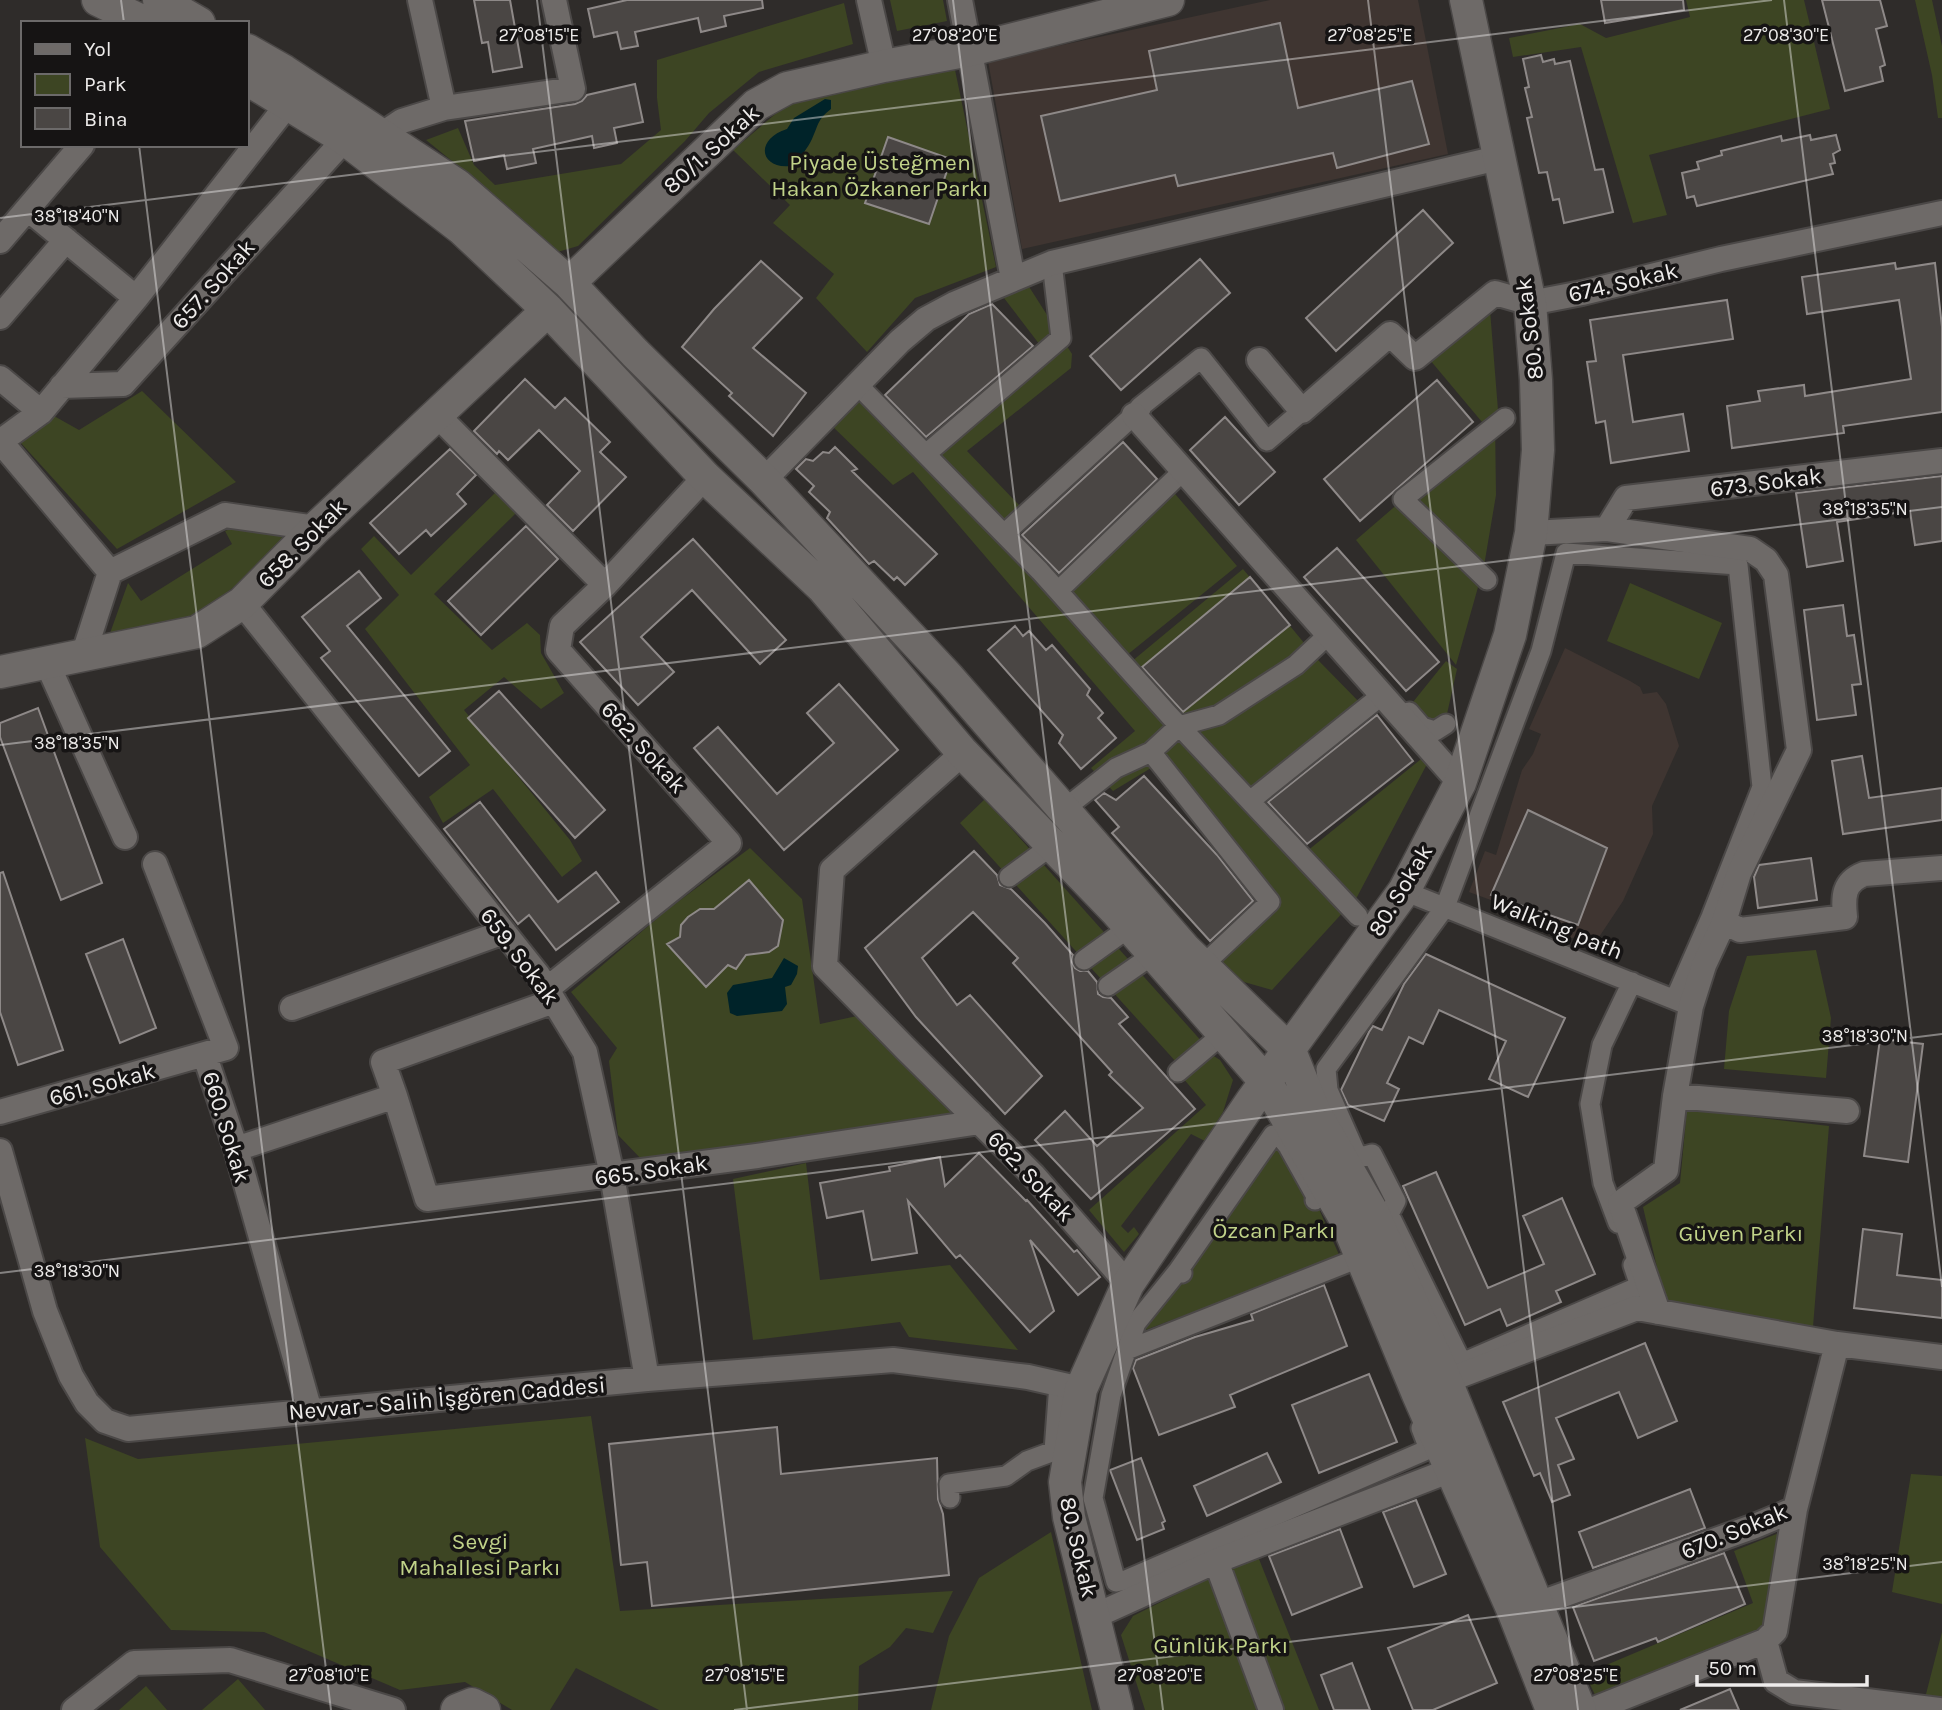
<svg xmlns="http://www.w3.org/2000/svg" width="1942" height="1710" viewBox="0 0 1942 1710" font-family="Karla,sans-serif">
<rect width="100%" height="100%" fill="#2f2c2a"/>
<!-- built -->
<path fill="#3f3531" d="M 1270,0 L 1418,0 L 1448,154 L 1022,249 L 988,61 Z
M 1565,648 L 1630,681 L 1640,687 L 1643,694 L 1657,692 L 1666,704 L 1679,746 L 1652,806 L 1653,834 L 1623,901 L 1599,937 L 1567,938 L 1550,922 L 1469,892 L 1485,851 L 1496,855 L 1522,770 L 1533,754 L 1541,734 L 1529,729 Z"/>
<!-- green -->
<path fill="#3d4523" d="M 890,0 L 943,0 L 947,21 L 897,31 Z
M 1686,0 L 1804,0 L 1830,109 L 1649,155 L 1667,215 L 1633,223 L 1581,47 L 1513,57 L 1509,38 L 1580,24 L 1606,38 L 1690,17 Z
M 1915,0 L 1932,0 L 1942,46 L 1942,118 L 1938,118 L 1932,75 Z
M 844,3 L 853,44 L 759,72 L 709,113 L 685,141 L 578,246 L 554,253 L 505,204 L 426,140 L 458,128 L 474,165 L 495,185 L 621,164 L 661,130 L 657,98 L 657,60 Z
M 954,65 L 996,267 L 915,298 L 867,352 L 816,298 L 834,274 L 773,223 L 790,205 L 733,150 L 793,99 Z
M 1026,282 L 1072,354 L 1071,368 L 967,451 L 1021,507 L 996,532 L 1131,662 L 1243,569 L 1319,661 L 1366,709 L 1249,804 L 1296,860 L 1436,747 L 1357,897 L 1272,990 L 1244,982 L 1214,957 L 1279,897 L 1156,765 L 1113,791 L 1091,768 L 1135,731 L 913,472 L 893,485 L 830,424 L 860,392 L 935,455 L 1043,349 L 1004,298 Z
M 1490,310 L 1498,410 L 1482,422 L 1430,360 Z
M 142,391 L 236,482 L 117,549 L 20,442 L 54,416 L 79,430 Z
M 1495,420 L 1496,495 L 1484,566 L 1456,665 L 1356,540 Z
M 1170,488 L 1237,566 L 1127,655 L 1065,590 Z
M 495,493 L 517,512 L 434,594 L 492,650 L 527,623 L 540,635 L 541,653 L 564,693 L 541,709 L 504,677 L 464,710 L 570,840 L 582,861 L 562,877 L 493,789 L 443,823 L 429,797 L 470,765 L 365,629 L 399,595 L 361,549 L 374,536 L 411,575 Z
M 244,524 L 273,530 L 289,543 L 201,613 L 109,636 L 128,583 L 141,601 L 232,544 L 225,531 Z
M 1630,583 L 1722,623 L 1699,679 L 1607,641 Z
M 1446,661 L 1457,669 L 1447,714 L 1434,727 L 1409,707 Z
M 985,799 L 1204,1044 L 1177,1063 L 960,823 Z
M 750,848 L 802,899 L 820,1024 L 857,1016 L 961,1117 L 646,1164 L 618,1135 L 609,1061 L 617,1048 L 571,992 L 667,910 Z
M 1816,950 L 1831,1018 L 1826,1078 L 1724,1069 L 1729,1011 L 1747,956 Z
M 1209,1053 L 1220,1060 L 1233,1080 L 1223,1112 L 1205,1141 L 1191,1134 L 1121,1226 L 1128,1233 L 1134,1227 L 1139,1234 L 1124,1252 L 1089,1210 L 1206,1105 L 1182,1077 Z
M 1687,1109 L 1829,1126 L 1813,1327 L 1665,1302 L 1643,1207 L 1680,1183 Z
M 1277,1138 L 1315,1200 L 1340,1257 L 1140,1332 Z
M 806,1163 L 820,1280 L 950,1265 L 1018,1350 L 909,1337 L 900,1322 L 753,1340 L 733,1179 Z
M 591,1416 L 620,1611 L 953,1591 L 933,1633 L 906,1628 L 890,1647 L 859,1666 L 858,1710 L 659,1710 L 576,1668 L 550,1710 L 512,1710 L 465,1682 L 400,1690 L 264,1632 L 171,1630 L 100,1547 L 85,1438 L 138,1459 Z
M 1911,1474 L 1942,1476 L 1942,1604 L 1892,1592 Z
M 1784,1531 L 1768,1623 L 1759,1633 L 1597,1699 L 1585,1674 L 1753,1603 L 1734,1551 Z
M 1051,1532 L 1092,1710 L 931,1710 L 949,1636 L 979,1578 Z
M 1257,1554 L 1319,1710 L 1145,1710 L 1121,1635 L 1133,1616 Z
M 1942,1632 L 1942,1702 L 1925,1698 Z
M 238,1679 L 265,1710 L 202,1710 Z
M 146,1686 L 167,1710 L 119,1710 Z"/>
<!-- water -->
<path fill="#002329" d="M 825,99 L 831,100 L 831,109 C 817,120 819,124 812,139 C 808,148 801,155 796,165 C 761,173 752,140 787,129 L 794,118 Z
M 784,958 L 798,966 L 797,974 L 791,985 L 785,987 L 787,1004 L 782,1011 L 737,1016 L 730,1013 L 727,993 L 733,985 L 772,978 Z"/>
<!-- building -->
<path fill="#4a4644" stroke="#8e8988" stroke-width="2" d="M 474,0 L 510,0 L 522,67 L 493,72 L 488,42 L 482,43 Z
M 627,0 L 762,0 L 763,8 L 724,16 L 726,26 L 701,32 L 698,18 L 635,32 L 638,46 L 621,49 L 617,32 L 594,37 L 588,9 Z
M 1601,0 L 1683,0 L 1684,10 L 1605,23 Z
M 1822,0 L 1880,0 L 1887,26 L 1876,29 L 1885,65 L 1880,67 L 1883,81 L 1845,91 Z
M 1280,23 L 1298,108 L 1412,81 L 1429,144 L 1337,168 L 1333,153 L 1178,186 L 1175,175 L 1060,201 L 1041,116 L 1157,90 L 1149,51 Z
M 1541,55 L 1543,62 L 1554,59 L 1555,64 L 1570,61 L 1595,170 L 1603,169 L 1613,212 L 1564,223 L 1559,199 L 1553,200 L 1547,172 L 1539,173 L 1527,118 L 1532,117 L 1525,88 L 1529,87 L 1523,59 Z
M 635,84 L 643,122 L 614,128 L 617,143 L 594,148 L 592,136 L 533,149 L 536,163 L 507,169 L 504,155 L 474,161 L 465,121 L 575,104 L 582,101 L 587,95 Z
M 1810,135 L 1811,140 L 1836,135 L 1840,150 L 1833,154 L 1835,163 L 1830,164 L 1833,174 L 1697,206 L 1694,196 L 1687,198 L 1682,173 L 1699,169 L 1697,162 L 1722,155 L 1721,151 L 1781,136 L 1782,141 Z
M 888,137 L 951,159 L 929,224 L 865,203 Z
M 1423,210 L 1453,243 L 1336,351 L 1306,318 Z
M 1200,259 L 1230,293 L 1121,390 L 1090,356 Z
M 761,261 L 802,298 L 753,348 L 806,393 L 773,436 L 729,396 L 732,393 L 682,347 L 714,309 Z
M 1895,263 L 1896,269 L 1935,263 L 1942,327 L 1942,412 L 1843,426 L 1844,433 L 1732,448 L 1727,406 L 1760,401 L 1758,391 L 1804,385 L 1805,396 L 1911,379 L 1899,300 L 1807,314 L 1802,277 Z
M 1727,300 L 1733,339 L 1623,355 L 1633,422 L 1683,414 L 1689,451 L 1611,463 L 1605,421 L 1596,423 L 1587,362 L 1596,361 L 1590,320 Z
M 992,304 L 1033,346 L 926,437 L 885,395 L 969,314 Z
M 525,379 L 555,408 L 565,398 L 610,442 L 600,452 L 626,477 L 573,531 L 547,505 L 580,471 L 539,430 L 508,460 L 499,451 L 497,454 L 474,431 Z
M 1437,380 L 1473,422 L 1360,521 L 1324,479 Z
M 1225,417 L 1275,472 L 1239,505 L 1190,450 Z
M 1123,442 L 1157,479 L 1059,573 L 1022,535 Z
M 835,447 L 857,469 L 852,471 L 937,554 L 905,585 L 897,577 L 894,580 L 874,561 L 869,564 L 827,518 L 830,512 L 809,492 L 814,486 L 796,469 L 806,459 L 813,461 L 823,452 L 829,453 Z
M 450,449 L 476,475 L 457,494 L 466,504 L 431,536 L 426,530 L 399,554 L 370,523 Z
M 1942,476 L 1942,541 L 1915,545 L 1910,511 L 1837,522 L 1843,561 L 1807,567 L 1796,493 Z
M 526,526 L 558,559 L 481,635 L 448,601 Z
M 693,539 L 786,640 L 760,664 L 692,590 L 641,637 L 674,672 L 638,705 L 580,642 Z
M 1337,548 L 1439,662 L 1406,691 L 1304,577 Z
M 359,571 L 381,598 L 347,626 L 450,751 L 419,776 L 321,658 L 330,651 L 302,617 Z
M 1250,577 L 1290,625 L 1183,712 L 1142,667 Z
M 1843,605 L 1847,636 L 1854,635 L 1861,684 L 1852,685 L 1856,715 L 1817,720 L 1804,610 Z
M 1015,626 L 1023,636 L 1029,631 L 1046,650 L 1052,645 L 1090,689 L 1087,695 L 1103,713 L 1098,718 L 1116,738 L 1081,769 L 1059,743 L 1063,735 L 988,650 Z
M 839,684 L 898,750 L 784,850 L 694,748 L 718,727 L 777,794 L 834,743 L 807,713 Z
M 499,691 L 605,810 L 575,838 L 468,718 Z
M 38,708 L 102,883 L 61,900 L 0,737 L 0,723 Z
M 1377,715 L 1413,761 L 1307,844 L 1268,802 Z
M 1862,756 L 1869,798 L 1942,788 L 1942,820 L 1843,834 L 1832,761 Z
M 1144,776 L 1217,855 L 1253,901 L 1210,941 L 1112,833 L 1119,827 L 1095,800 L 1104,793 L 1116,800 Z
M 480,802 L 558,902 L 596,872 L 619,902 L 556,950 L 529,915 L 518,924 L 444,829 Z
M 1528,810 L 1607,848 L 1578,925 L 1491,895 Z
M 974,851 L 997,875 L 1000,885 L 1011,889 L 1045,923 L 1073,955 L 1072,962 L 1075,968 L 1080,971 L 1088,971 L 1097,982 L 1098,994 L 1103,997 L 1111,998 L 1128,1017 L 1119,1024 L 1195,1109 L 1091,1199 L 1035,1140 L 1065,1111 L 1097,1146 L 1143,1108 L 1109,1075 L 1112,1072 L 1013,963 L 1018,958 L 973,912 L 922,958 L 957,1005 L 970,995 L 1042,1076 L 1005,1114 L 916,1017 L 865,948 Z
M 1811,858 L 1817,900 L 1758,908 L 1754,877 L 1759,865 Z
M 3,872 L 63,1050 L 18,1065 L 0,1012 L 0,873 Z
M 749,880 L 783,920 L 778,946 L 769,952 L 746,955 L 736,969 L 728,965 L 706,987 L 667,944 L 680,937 L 681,925 L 688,917 L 700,909 L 714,909 Z
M 123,939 L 156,1028 L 120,1043 L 86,954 Z
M 1426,954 L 1565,1018 L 1528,1097 L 1489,1079 L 1506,1041 L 1439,1010 L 1423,1044 L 1409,1037 L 1387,1083 L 1399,1089 L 1384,1121 L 1348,1105 L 1341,1090 L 1369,1032 L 1373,1026 L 1382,1030 L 1404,984 Z
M 1880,1039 L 1923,1044 L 1908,1162 L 1864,1156 Z
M 979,1153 L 1026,1201 L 1027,1200 L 1074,1252 L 1077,1250 L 1100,1277 L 1078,1295 L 1030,1240 L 1054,1311 L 1030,1332 L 960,1255 L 956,1258 L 908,1201 L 917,1253 L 872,1260 L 863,1211 L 827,1218 L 820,1183 L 890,1171 L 889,1167 L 940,1157 L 945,1186 Z
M 1436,1172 L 1488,1288 L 1544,1264 L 1523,1216 L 1562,1198 L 1595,1274 L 1556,1291 L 1561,1302 L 1507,1326 L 1500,1309 L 1465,1325 L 1403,1186 Z
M 1863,1229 L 1902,1234 L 1897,1275 L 1942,1280 L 1942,1318 L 1854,1308 Z
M 1324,1285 L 1347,1346 L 1230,1395 L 1235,1407 L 1159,1435 L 1133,1368 L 1136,1360 L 1195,1337 L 1253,1320 L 1251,1314 Z
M 1645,1343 L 1677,1421 L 1638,1438 L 1619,1392 L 1556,1418 L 1574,1459 L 1558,1465 L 1570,1495 L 1552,1502 L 1540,1473 L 1534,1476 L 1503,1402 Z
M 1369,1374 L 1397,1442 L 1319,1473 L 1292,1405 Z
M 777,1427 L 781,1474 L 937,1458 L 938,1499 L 943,1514 L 949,1575 L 652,1606 L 647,1562 L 621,1565 L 609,1444 Z
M 1267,1453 L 1281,1482 L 1207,1516 L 1194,1486 Z
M 1141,1458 L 1165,1521 L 1162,1523 L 1164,1529 L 1137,1540 L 1110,1470 Z
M 1690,1489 L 1705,1528 L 1593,1568 L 1579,1532 Z
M 1416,1500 L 1446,1574 L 1414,1587 L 1383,1512 Z
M 1340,1529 L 1362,1587 L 1292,1615 L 1269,1556 Z
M 1724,1553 L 1745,1604 L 1658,1642 L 1656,1638 L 1594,1661 L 1573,1607 Z
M 1468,1615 L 1497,1683 L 1433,1710 L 1413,1710 L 1388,1648 Z
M 1352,1663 L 1370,1710 L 1334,1710 L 1321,1675 Z
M 1730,1689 L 1739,1710 L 1680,1710 Z"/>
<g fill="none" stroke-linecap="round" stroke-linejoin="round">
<!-- pedestrian casing -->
<g stroke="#4b4847" stroke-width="23">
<path id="pedestrian" d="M 857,384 L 1040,571 L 1169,715 L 1358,916
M 1140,407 L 1201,358 L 1267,441 L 1302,411
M 926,454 L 1061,338 L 1052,263
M 1004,534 L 1134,415 L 1140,407 L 1141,409
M 1487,580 L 1403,499 L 1505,418
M 1058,591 L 1183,471
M 1409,712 L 1422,727 L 1435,731 L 1446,724
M 1151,752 L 1270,902 L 1202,966
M 1250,801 L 1382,695
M 1063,810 L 1116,768 L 1151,752 L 1179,726 L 1219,715 L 1296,665 L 1329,634
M 1009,877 L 1051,846
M 1404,891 L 1685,1004
M 1084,960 L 1130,927
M 1108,986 L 1154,954
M 1178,1072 L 1224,1033
M 1618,1223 L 1603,1183 L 1590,1104 L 1602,1045 L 1632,982
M 1633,1265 L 1640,1286 L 1462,1363 L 1389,1214 L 1396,1201 L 1372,1154 L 1358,1158 L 1328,1090 L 1326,1069 L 1445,907 L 1541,651 L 1566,553 L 1738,565 L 1762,787 L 1711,917 L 1675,999
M 1178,1271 L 1136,1323 L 1111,1395 L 1093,1498 L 1116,1582 L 1126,1580 L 1429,1449 L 1421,1428
M 1182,1273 L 1178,1271 L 1273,1135 L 1279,1135 L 1288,1146 L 1317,1198 L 1315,1200
M 1127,1350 L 1349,1262
M 950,1498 L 949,1484 L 1006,1476 L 1027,1461 L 1054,1451 L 1059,1384"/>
</g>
<!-- minor casing -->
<g stroke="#4b4847" stroke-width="28">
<path id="minor" d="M 420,0 L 444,108 L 573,89 L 554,0
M 869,0 L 884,66
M 960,0 L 1013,279
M 381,135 L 402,121 L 444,108
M 28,209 L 136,298
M 0,241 L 82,145
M 0,317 L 66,240
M 1259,360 L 1302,411 L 1390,334 L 1415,358 L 1495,293 L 1530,303 L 1582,293 L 1721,259 L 1942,213
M 0,378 L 41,412 L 136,298 L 288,104
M 62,386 L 123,384 L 345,139
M 436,414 L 605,585
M 1134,415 L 1460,783
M 0,441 L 110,572
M 1,441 L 41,412
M 764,480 L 900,341 L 926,319 L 954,304 L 1052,263 L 1498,158
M 1607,529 L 1626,498 L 1942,461
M 1531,533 L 1607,529 L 1750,549 L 1766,560 L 1776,575 L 1799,750 L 1739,873 L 1724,922 L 1704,965 L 1691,1006 L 1675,1096 L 1666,1170 L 1620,1203 L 1658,1312
M 242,603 L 538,975 L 585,1052 L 612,1175 L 647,1379
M 83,656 L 110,572 L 225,515 L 316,528
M 47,663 L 125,837
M 963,753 L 832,870 L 825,966 L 905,1048 L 1033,1175 L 1128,1284
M 1724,922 L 1740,930 L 1845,917 C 1843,897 1843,882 1864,874 L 1942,868
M 547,989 L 729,843 L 558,650 L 562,626 L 605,585 L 705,477
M 292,1008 L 504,932
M 205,1056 L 236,1149 L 310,1411
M 395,1096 L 427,1199 L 757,1156 L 980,1122
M 1675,1096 L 1847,1111
M 0,1112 L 226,1048 L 155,864
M 236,1149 L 395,1096 L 383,1062 L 554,1001
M 0,1151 L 45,1311 L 71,1376 L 87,1403 L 105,1421 L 128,1429 L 647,1379 L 893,1360 L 1028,1377 L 1081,1389
M 1430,1387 L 1637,1308 L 1837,1344
M 1216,1561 L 1271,1710
M 1521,1610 L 1755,1526 L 1795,1509 L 1837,1344 L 1942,1357
M 1095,1616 L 1216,1561 L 1451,1470
M 1765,1641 L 1776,1681 L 1794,1692 L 1939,1710
M 74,1710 L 134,1663 L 230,1660 L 393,1710
M 1592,1710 L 1765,1641 L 1775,1631 L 1795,1509"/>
</g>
<!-- tertiary casing -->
<g stroke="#4b4847" stroke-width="35">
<path id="tertiary" d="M 98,0 L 146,23
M 159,0 L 199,23
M 247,50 L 284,71 L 457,185 L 569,283 L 635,353 L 764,480 L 949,678 L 1185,949 L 1290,1051 L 1315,1113 L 1374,1215 L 1446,1381 L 1580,1710
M 247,79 L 345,139 L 462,229 L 548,310 L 705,477 L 822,587 L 963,753 L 1115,910 L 1266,1082 L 1346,1220 L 1417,1392 L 1514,1613 L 1552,1710
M 569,283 L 756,105 L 787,88 L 884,66 L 970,50 L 1168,0
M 0,672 L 197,632 L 242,603 L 316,528 L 548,310
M 457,1710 L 472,1704 L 484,1710
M 1117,1710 L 1069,1517 L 1065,1482 L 1081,1389 L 1128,1284 L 1251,1102 L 1404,891 L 1460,783 L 1510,635 L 1531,533 L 1538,450 L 1536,380 L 1530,303 L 1466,0"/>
</g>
<!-- pedestrian -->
<use href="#pedestrian" stroke="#6e6a68" stroke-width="19"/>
<!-- minor -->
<use href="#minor" stroke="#6e6a68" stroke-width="24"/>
<!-- tertiary -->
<use href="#tertiary" stroke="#6e6a68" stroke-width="32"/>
</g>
<!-- ticks -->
<path fill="none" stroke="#eeeceb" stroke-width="2" stroke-opacity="0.45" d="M 121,0 L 124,23M 537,0 L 747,1710M 953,0 L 1163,1710M 1368,0 L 1578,1710M 1784,0 L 1942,1287M 139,145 L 331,1710M 0,218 L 1772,0M 0,745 L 1942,507M 0,1273 L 1942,1034M 734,1710 L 1942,1562"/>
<g text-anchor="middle" stroke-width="7" stroke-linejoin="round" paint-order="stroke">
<!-- street labels -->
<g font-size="23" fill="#eeeceb" stroke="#161414">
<text transform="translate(711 149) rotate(-42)" y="8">80/1. Sokak</text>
<text transform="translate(1623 282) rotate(-13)" y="8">674. Sokak</text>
<text transform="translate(213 284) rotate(-48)" y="8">657. Sokak</text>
<text transform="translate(1529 329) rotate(-97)" y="8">80. Sokak</text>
<text transform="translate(1766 482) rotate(-7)" y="8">673. Sokak</text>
<text transform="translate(302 543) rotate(-45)" y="8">658. Sokak</text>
<text transform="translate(644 747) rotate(48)" y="8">662. Sokak</text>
<text transform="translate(1400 890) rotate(-59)" y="8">80. Sokak</text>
<text transform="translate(1557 926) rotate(22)" y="8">Walking path</text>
<text transform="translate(520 956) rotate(53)" y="8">659. Sokak</text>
<text transform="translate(102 1084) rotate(-15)" y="8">661. Sokak</text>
<text transform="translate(227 1127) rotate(73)" y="8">660. Sokak</text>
<text transform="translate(651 1170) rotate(-8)" y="8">665. Sokak</text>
<text transform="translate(1031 1176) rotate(47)" y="8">662. Sokak</text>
<text transform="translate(447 1398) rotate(-5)" y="8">Nevvar - Salih İşgören Caddesi</text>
<text transform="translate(1734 1531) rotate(-22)" y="8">670. Sokak</text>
<text transform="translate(1079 1547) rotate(77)" y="8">80. Sokak</text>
</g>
<!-- park labels -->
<g font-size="23" fill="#c1d389" stroke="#161414">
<text x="880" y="170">Piyade Üsteğmen<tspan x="880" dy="26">Hakan Özkaner Parkı</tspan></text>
<text x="1274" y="1238">Özcan Parkı</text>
<text x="1741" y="1241">Güven Parkı</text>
<text x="480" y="1549">Sevgi<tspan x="480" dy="26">Mahallesi Parkı</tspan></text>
<text x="1221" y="1653">Günlük Parkı</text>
</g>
</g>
<g font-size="18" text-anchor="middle" fill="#eeeceb" stroke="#161414" stroke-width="7" stroke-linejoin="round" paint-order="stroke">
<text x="539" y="41">27°08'15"E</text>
<text x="955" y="41">27°08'20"E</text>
<text x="1370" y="41">27°08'25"E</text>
<text x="1786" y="41">27°08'30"E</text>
<text x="77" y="222">38°18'40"N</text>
<text x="1865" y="515">38°18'35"N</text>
<text x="77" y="749">38°18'35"N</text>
<text x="1865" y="1042">38°18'30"N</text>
<text x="77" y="1277">38°18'30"N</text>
<text x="1865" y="1570">38°18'25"N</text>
<text x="329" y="1681">27°08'10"E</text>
<text x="745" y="1681">27°08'15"E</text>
<text x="1160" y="1681">27°08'20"E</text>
<text x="1576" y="1681">27°08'25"E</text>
</g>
<!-- legend -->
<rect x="21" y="21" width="228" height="126" fill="#161414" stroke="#6c6a6a" stroke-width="2"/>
<rect x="35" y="44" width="35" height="10" fill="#6e6a68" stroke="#6c6a6a" stroke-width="2"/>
<text x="84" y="56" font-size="21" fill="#eeeceb">Yol</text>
<rect x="35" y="74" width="35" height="21" fill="#3d4523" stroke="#6c6a6a" stroke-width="2"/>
<text x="84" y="91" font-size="21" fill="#eeeceb">Park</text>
<rect x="35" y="108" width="35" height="21" fill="#4a4644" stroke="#6c6a6a" stroke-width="2"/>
<text x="84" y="126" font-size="21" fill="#eeeceb">Bina</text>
<!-- scale -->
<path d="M1697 1675v10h170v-10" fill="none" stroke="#eeeceb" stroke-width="3.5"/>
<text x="1708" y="1675" font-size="21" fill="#eeeceb" stroke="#161414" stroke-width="5" paint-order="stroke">50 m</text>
</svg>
